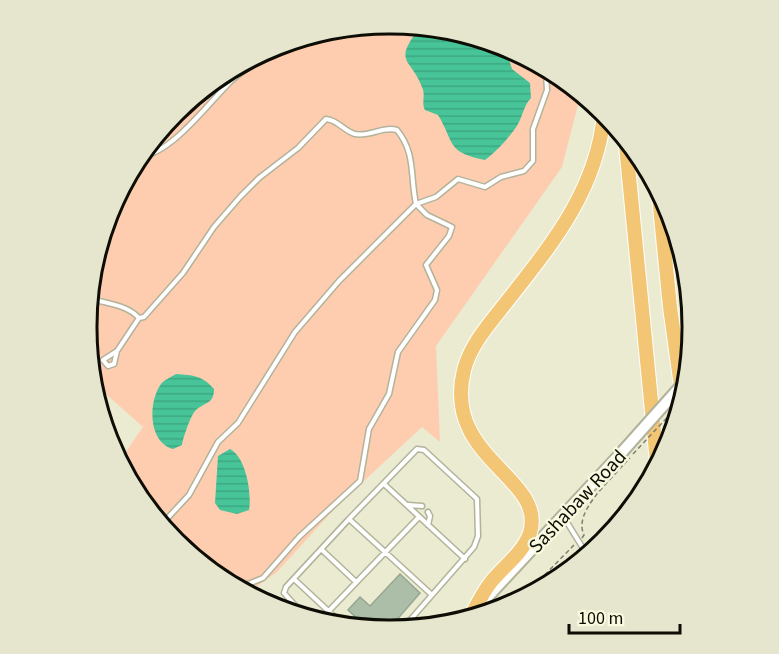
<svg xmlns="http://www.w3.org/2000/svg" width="779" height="654" viewBox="0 0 779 654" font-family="'Source Sans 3',sans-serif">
<defs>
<pattern id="water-rules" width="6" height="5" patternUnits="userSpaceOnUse" patternTransform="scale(1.5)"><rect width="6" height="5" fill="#47c498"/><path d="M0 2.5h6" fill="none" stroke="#3da782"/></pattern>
</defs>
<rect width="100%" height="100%" fill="#eaebd1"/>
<!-- grass -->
<path fill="#fecdb0" d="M 390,24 L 506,47 L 580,97 L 562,167 L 436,346 L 440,442 L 422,427 L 337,506 L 277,572 L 250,591 L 175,541 L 121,459 L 143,427 L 98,387 L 87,327 L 110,211 L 175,113 L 274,47 Z"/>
<!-- water -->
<path fill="url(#water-rules)" d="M 418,30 L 505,47 L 512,69 L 530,83 L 531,98 C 524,105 523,115 518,124 C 510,137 497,151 485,160 C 446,152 455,143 438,115 L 425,110 C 421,103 426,95 422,87 C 411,58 393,63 418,30 Z
M 176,374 C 193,375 203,376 214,389 C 214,404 205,402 196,410 C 191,414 182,441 182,445 L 173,449 C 148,442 148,402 161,384 C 164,380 171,377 176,374 Z
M 230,449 C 246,457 252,494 249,510 L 237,514 L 220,510 L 215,503 L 218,456 Z"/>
<!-- building -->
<path fill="#adbea8" stroke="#96a690" stroke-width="1.5" d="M 400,574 L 420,593 L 388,630 L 364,625 L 348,610 L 360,597 L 370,606 Z"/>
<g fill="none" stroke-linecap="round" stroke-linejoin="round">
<!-- service casing -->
<g stroke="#b2b39a" stroke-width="7">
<path id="service" d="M 147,155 C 175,148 209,103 230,82 C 239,73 250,68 258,58
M 92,299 C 109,304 127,305 139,318
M 117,351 L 114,364 L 108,366 L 103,360 L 117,351 L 139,318 L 144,317 L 183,273 L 214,227 L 240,197 L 259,178 L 298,148 L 326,119 C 338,120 344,131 355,134 C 370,137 382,126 397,130 C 416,153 410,177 416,204 L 427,215 L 452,227 L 449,236 L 426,265 L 437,290 L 435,300 L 398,352 L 389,394 L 369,429 L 360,481 L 299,537 L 263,578 L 243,586
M 384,484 L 465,559
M 408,505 L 422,506
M 428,512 L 430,516 L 428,525
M 563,516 L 586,553
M 349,519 L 417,449 L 424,450 L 477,499 L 478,536 L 474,547 L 404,627
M 163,523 L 189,495 L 218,442 L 238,423 L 295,332 L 339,281 L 416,204 L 436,197 L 458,179 L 485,187 L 501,177 L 524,171 L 533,161 L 533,129 L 547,90 L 546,74
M 321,549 L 356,582
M 574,561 L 584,549
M 294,579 L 338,620
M 302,613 L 284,593 L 286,587 L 349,519 L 432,595
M 323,617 L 419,517"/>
</g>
<!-- secondary casing -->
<g stroke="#b2b39a" stroke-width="14">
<path id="secondary" d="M 481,604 L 623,451"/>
</g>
<!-- motorway casing -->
<g stroke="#fff" stroke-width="16">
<path id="motorway" d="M 626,146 L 657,462
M 659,196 L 670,307 L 681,386
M 472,614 C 478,603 483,592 491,582 C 504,566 523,553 530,533 C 547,477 442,459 464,370 C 471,343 491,322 508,300 C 553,243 597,189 604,114"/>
</g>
<!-- path -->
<path stroke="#7f7f6e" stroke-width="1.5" stroke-dasharray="4.5 3" stroke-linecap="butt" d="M 582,538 L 584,535 C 573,512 609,482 623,465
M 529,591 L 574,545"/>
<!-- service -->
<use href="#service" stroke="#fff" stroke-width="4"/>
<!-- secondary -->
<use href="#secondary" stroke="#fff" stroke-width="10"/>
<!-- motorway -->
<use href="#motorway" stroke="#f3c676" stroke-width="14"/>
<!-- secondary-bridge casing -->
<g stroke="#b2b39a" stroke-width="14" stroke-linecap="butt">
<path id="secondary-bridge" d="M 623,451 L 680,387"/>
</g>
<!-- path-bridge -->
<path stroke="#7f7f6e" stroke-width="1.5" stroke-dasharray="4.5 3" stroke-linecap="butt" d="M 633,454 L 677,407
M 624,464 L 630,458"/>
<!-- secondary-bridge -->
<use href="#secondary-bridge" stroke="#fff" stroke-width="10"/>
</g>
<g text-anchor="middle" stroke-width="4.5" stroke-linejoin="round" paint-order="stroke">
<!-- street labels -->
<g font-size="20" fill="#0d0d05" stroke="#f8f9de">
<text transform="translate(577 501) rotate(-47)" y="7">Sashabaw Road</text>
</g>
</g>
<!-- crop -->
<path d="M0 0H779V654H0ZM389 34H390A292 292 0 0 1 682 326V328A292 292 0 0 1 390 620H389A292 292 0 0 1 97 328V326A292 292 0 0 1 389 34Z" fill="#e5e6cd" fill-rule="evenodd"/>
<path fill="none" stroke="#0d0d05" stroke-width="3" d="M389 34H390A292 292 0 0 1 682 326V328A292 292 0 0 1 390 620H389A292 292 0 0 1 97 328V326A292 292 0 0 1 389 34Z"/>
<!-- scale -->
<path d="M569 624v9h111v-9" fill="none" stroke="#0d0d05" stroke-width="3"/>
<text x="578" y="624" font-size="18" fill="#0d0d05" stroke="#f8f9de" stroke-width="4.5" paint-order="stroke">100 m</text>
</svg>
